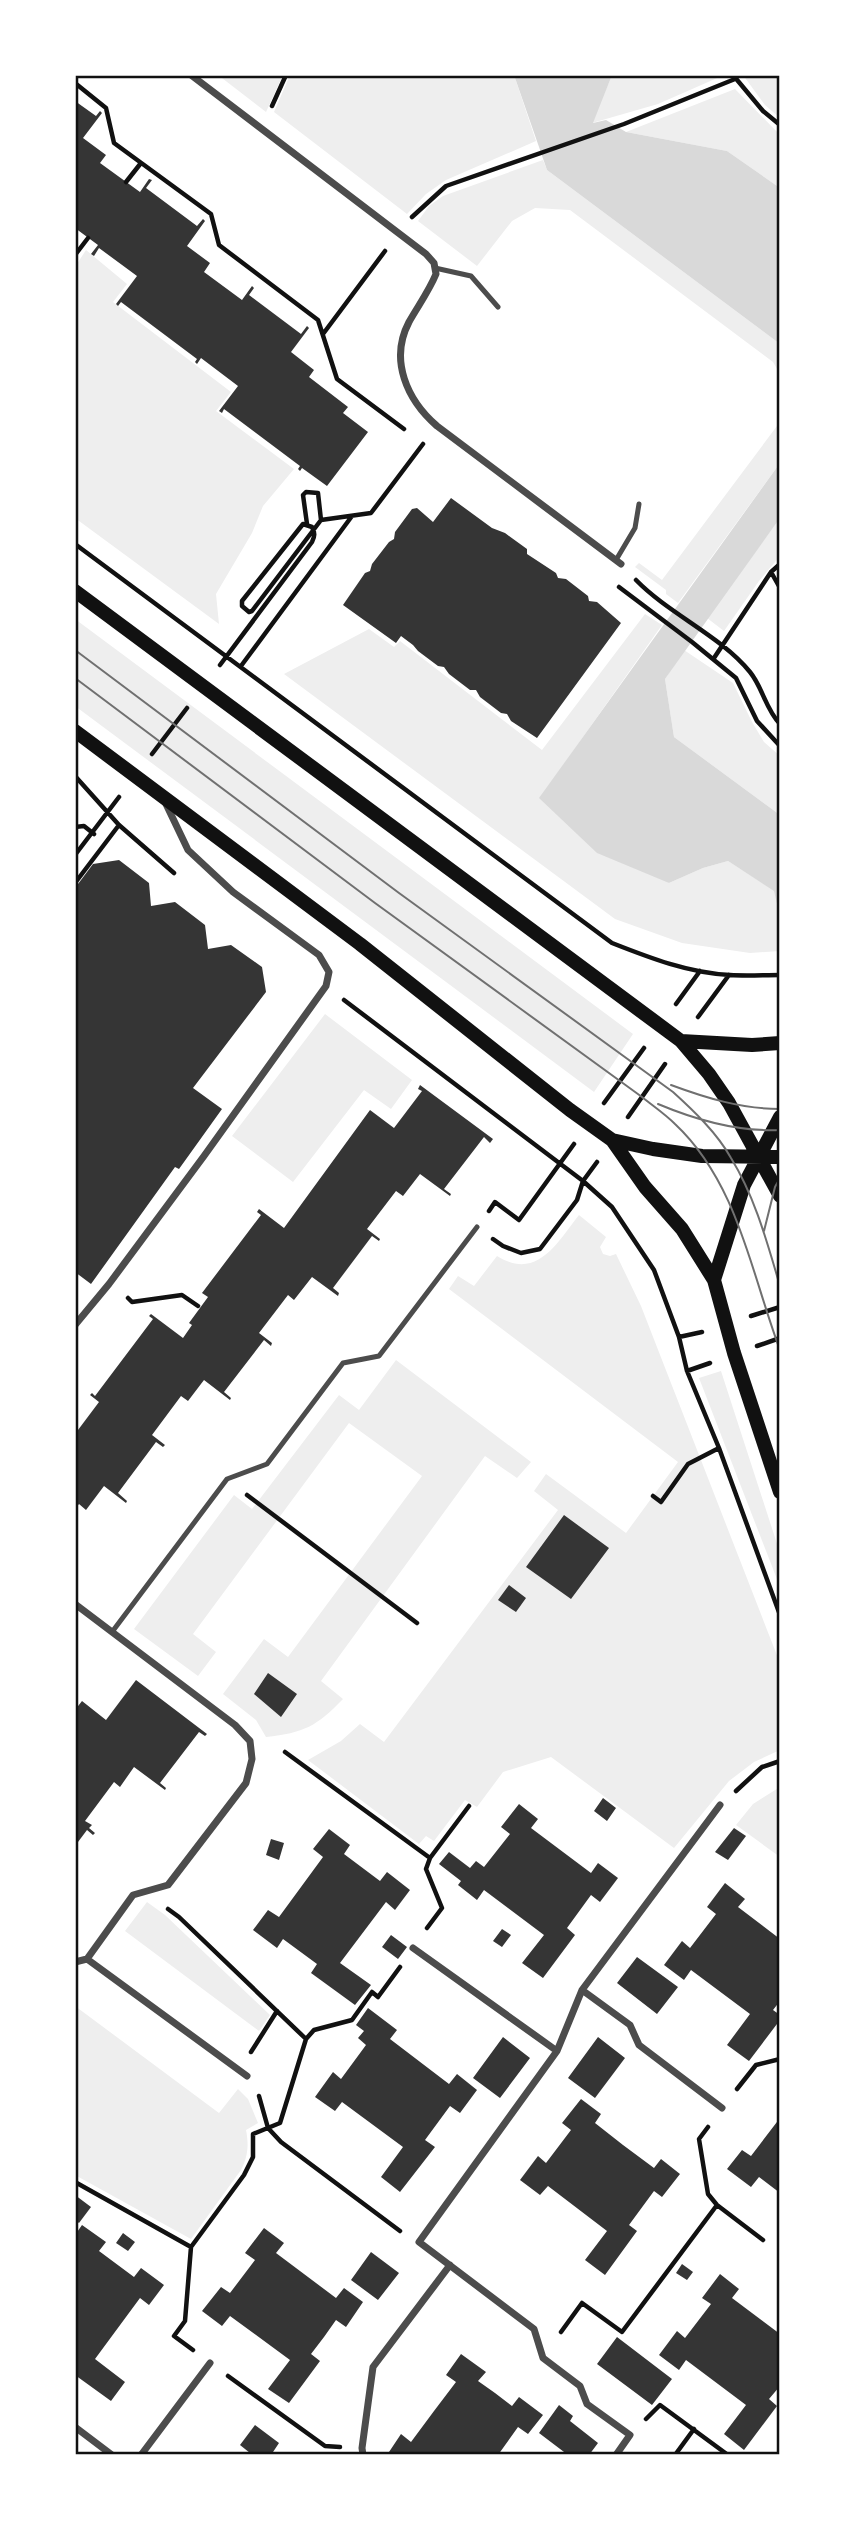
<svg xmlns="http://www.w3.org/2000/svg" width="855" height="2530" viewBox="0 0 855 2530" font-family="Barlow,sans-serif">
<rect width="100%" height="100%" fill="#fff"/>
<!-- green -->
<path fill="#eee" d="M 218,75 L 283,75 L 266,112 Z
M 290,75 L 514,75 L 536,141 L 446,180 L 426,194 L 407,214 L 274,112 Z
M 612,75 L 724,75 L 658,104 L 592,123 Z
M 743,75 L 774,75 L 780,78 L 780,118 L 765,105 Z
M 735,89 L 780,135 L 780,188 L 727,151 L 626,132 Z
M 543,160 L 547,170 L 780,344 L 780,374 L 773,362 L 570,210 L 535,208 L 512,221 L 477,266 L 418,221 L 429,206 L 443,196 Z
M 86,250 L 127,284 L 113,302 L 231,392 L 216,411 L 294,469 L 263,506 L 252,533 L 216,594 L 219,624 L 75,518 L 75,267 Z
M 780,422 L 780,463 L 678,603 L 666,594 L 666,590 L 635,567 L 639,563 L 662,580 Z
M 780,518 L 780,556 L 759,581 L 724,631 L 707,618 Z
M 645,614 L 662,625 L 540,798 L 669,883 L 703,868 L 728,861 L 775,891 L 780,916 L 780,951 L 750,953 L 682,943 L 615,919 L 284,674 L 369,629 L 394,647 L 400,641 L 542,750 Z
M 75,619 L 633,1034 L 594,1092 L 75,706 Z
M 684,650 L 733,683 L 752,722 L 764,742 L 780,756 L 780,815 L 674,737 L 665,679 Z
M 325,1014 L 412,1080 L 391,1109 L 364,1090 L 293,1182 L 232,1136 Z
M 579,1215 L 606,1237 L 600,1247 L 603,1254 L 610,1256 L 616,1254 L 641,1306 L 778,1658 L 780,1665 L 780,1750 L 754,1762 L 729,1781 L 674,1848 L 551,1757 L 503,1772 L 477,1807 L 465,1800 L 434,1841 L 426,1836 L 419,1844 L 308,1760 L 341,1741 L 360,1724 L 384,1742 L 558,1510 L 534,1491 L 546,1474 L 626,1533 L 678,1462 L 449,1289 L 458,1276 L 474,1286 L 497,1256 C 537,1281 557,1243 579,1215 Z
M 396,1360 L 531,1462 L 517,1478 L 485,1456 L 321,1681 L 343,1699 C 317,1726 304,1733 266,1737 L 256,1720 L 223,1694 L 264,1639 L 288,1657 L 422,1476 L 349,1423 L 193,1634 L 216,1652 L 198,1676 L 134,1629 L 234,1495 L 252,1509 L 339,1395 L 359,1410 Z
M 721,1371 L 780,1553 L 780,1587 L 699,1378 Z
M 780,1787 L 780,1857 L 736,1825 L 753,1804 Z
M 147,1902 L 165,1915 L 270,2015 L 259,2031 L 125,1931 Z
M 75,2006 L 219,2113 L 238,2089 L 248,2099 L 258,2123 L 246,2130 C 249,2145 248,2156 241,2170 L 191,2239 L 75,2175 Z"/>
<!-- water -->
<path fill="#d9d9d9" d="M 514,75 L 612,75 L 593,123 L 606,120 L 626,132 L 727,151 L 780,188 L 780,344 L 547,170 Z
M 780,463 L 780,518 L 665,679 L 674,737 L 780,815 L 780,916 L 774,891 L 728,861 L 703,868 L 669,883 L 597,853 L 539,798 Z"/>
<!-- building -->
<path fill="#353535" d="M 75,101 L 96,116 L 100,111 L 102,113 L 83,138 L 106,155 L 100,163 L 140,192 L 149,179 L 152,180 L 146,188 L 197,226 L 203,219 L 205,221 L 187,246 L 210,263 L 204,272 L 242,300 L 252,286 L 254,288 L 249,295 L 301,334 L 307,326 L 309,328 L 291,352 L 314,370 L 309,377 L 348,407 L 343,413 L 368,432 L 327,486 L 302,468 L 300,471 L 298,469 L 300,466 L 224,409 L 222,413 L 219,411 L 238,386 L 201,358 L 197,364 L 195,362 L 197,359 L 121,302 L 118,306 L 116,304 L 137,276 L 99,248 L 94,256 L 91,254 L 98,245 L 75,228 Z
M 451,498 L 492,528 L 505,533 L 527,549 L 527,554 L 556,573 L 558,578 L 566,579 L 588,596 L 589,601 L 597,602 L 621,623 L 537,738 L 511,721 L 507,714 L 501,713 L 480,697 L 476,690 L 470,690 L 449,674 L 444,667 L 438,666 L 418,651 L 413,645 L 401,636 L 396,643 L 343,605 L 365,573 L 370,571 L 372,564 L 389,542 L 394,539 L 395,532 L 412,509 L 417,508 L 433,522 Z
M 119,860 L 149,883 L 151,906 L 175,902 L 205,925 L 208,949 L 231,945 L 262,967 L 266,992 L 193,1088 L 222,1109 L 179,1169 L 175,1167 L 91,1284 L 75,1272 L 75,888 L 93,864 Z
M 420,1085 L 493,1139 L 490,1143 L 484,1137 L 444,1189 L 451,1194 L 450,1196 L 420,1174 L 403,1196 L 396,1191 L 367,1229 L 380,1239 L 379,1241 L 372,1236 L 333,1288 L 339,1293 L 338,1296 L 312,1277 L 294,1300 L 288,1295 L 259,1333 L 272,1343 L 271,1346 L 264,1340 L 224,1392 L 231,1398 L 230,1400 L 204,1380 L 188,1401 L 181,1396 L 152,1435 L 165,1445 L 163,1447 L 156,1442 L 118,1493 L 127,1501 L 126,1503 L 104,1486 L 86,1510 L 79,1504 L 75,1509 L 75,1434 L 99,1402 L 90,1395 L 92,1393 L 95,1396 L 153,1319 L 149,1316 L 151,1314 L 183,1338 L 192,1325 L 189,1323 L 208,1297 L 202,1293 L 261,1215 L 257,1212 L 259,1209 L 284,1228 L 370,1110 L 394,1128 L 422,1091 L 418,1089 Z
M 564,1515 L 609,1548 L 571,1599 L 526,1567 Z
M 509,1585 L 526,1598 L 516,1612 L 498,1600 Z
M 268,1673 L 297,1694 L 281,1717 L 254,1694 Z
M 136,1680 L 207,1734 L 205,1736 L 199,1732 L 160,1783 L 166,1788 L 165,1790 L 134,1767 L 120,1787 L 114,1782 L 85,1821 L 92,1825 L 89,1828 L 95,1833 L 93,1835 L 87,1830 L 75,1846 L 75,1710 L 82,1701 L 106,1720 Z
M 603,1798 L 616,1808 L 607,1821 L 594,1811 Z
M 519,1804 L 538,1819 L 531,1828 L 591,1873 L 598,1863 L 618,1878 L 600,1902 L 591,1895 L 567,1928 L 575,1935 L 543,1978 L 522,1963 L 544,1935 L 484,1890 L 477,1900 L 458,1885 L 461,1881 L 439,1864 L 449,1852 L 470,1868 L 476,1861 L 484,1867 L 510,1834 L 501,1827 Z
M 734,1828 L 746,1836 L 728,1860 L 715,1852 Z
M 329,1829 L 350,1845 L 344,1854 L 380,1881 L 387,1872 L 410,1890 L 395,1910 L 386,1902 L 340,1963 L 371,1985 L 355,2005 L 311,1973 L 317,1964 L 283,1939 L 277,1948 L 253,1930 L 268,1910 L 279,1917 L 323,1857 L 313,1849 Z
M 271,1839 L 284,1843 L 279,1860 L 266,1855 Z
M 725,1883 L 745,1899 L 738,1907 L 780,1939 L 780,2001 L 773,2010 L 780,2015 L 780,2020 L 749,2061 L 727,2045 L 750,2014 L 691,1970 L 684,1980 L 664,1965 L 682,1941 L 690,1948 L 716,1914 L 707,1907 Z
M 502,1929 L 511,1935 L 502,1947 L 493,1941 Z
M 391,1935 L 407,1947 L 398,1959 L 382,1947 Z
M 637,1957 L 678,1987 L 657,2014 L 617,1983 Z
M 368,2008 L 397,2030 L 390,2039 L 449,2084 L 457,2074 L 477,2090 L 460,2113 L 450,2106 L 425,2140 L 435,2147 L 400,2192 L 381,2177 L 403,2147 L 342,2102 L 335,2111 L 315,2097 L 333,2072 L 341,2079 L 366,2045 L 358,2038 L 364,2031 L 356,2025 Z
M 503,2037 L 530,2058 L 500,2098 L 473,2078 Z
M 598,2037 L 625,2058 L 595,2098 L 568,2078 Z
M 581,2099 L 601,2114 L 595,2123 L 623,2145 L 654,2168 L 661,2159 L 680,2174 L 662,2197 L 654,2191 L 629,2225 L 637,2231 L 605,2275 L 585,2260 L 607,2231 L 548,2186 L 540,2195 L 520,2180 L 538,2156 L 546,2163 L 571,2130 L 562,2123 Z
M 780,2118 L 780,2193 L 759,2177 L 751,2187 L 727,2169 L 742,2150 L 751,2156 Z
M 75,2195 L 91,2207 L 79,2223 L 75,2220 Z
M 82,2225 L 106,2242 L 99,2251 L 134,2277 L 141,2268 L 164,2285 L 149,2305 L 140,2298 L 95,2359 L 125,2382 L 111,2401 L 75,2375 L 75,2257 L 78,2253 L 75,2250 L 75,2235 Z
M 264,2228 L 284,2243 L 276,2253 L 336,2298 L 344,2288 L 363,2302 L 346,2327 L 336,2320 L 324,2337 L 311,2354 L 320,2361 L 289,2403 L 268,2389 L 290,2360 L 230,2316 L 222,2326 L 202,2311 L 221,2287 L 230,2293 L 255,2260 L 245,2253 Z
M 123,2233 L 135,2242 L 128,2251 L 116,2243 Z
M 371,2252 L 399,2273 L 378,2300 L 351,2280 Z
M 682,2264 L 693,2272 L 687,2280 L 676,2273 Z
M 720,2274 L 739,2289 L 732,2298 L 780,2334 L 780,2386 L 769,2399 L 777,2406 L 744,2450 L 724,2434 L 746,2405 L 686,2360 L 679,2370 L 659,2355 L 677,2331 L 685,2338 L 711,2304 L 702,2298 Z
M 617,2337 L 672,2379 L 652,2405 L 597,2364 Z
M 461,2354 L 486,2372 L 478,2381 L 495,2393 L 512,2406 L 519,2397 L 543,2415 L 528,2434 L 518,2427 L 498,2455 L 387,2455 L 401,2434 L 411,2442 L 434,2411 L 456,2382 L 446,2375 Z
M 559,2405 L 573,2416 L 570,2421 L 598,2443 L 589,2455 L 568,2455 L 539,2433 Z
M 255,2425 L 279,2443 L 273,2452 L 277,2455 L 249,2455 L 250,2453 L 240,2445 Z"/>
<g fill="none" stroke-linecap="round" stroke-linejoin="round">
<!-- path -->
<path stroke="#111" stroke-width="4.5" d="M 733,75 L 763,111 L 780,125
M 75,83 L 106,108 L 114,143 L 211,214 L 219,245 L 318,320 L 337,379 L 404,429
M 272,106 L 286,75
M 126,182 L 141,163
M 412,217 L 446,186 L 624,124 L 735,79
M 75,255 L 88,238
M 323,334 L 385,251
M 321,520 L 371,513 L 423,444
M 75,544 L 612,943 C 650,958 689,973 730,975 C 746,976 763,975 780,975
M 771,572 L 780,588
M 636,580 C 669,614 721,636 750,672 C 763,688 765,708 780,724
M 619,587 L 692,642 L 736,678 L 757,721 L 780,746
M 714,658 L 771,572 L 780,564
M 220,665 L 312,542 C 315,536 315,533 312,527 L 303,524 L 242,601 L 242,606 L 249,612 L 252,611 L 321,520 L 318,493 L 306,492 L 303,495 L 307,524
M 241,666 L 352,516
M 152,754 L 187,708
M 75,776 L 119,825 L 174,873
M 75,827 L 84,826 L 94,834
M 75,855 L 119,797
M 75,883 L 119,825
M 344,1000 L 583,1181 L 612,1207 L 654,1270 L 679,1337 L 687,1371 L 719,1448 L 780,1615
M 676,1004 L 700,971
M 698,1017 L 729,975
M 604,1103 L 644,1048
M 628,1117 L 665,1064
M 489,1211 L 495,1202 L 519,1220 L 574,1144
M 493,1239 L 503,1246 L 521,1253 L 540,1249 L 577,1200 L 583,1181 L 597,1162
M 128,1298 L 132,1302 L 182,1295 L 198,1306
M 751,1316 L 780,1307
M 679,1337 L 702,1332
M 757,1346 L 780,1338
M 687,1371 L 710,1363
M 247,1495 L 417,1623
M 653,1496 L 661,1502 L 688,1464 L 719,1448
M 285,1752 L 430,1858 L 426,1869 L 442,1908 L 427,1928
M 736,1791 L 762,1767 L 780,1761
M 430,1858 L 469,1806
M 168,1909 L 179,1917 L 306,2039
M 251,2052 L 277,2011
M 737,2089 L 756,2065 L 780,2059
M 259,2096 L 268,2128 L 281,2142 L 400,2231
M 708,2127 L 699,2139 L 708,2194 L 717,2205 L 763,2240
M 75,2182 L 191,2247 L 185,2321 L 174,2336 L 193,2350
M 191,2247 L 244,2175 L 253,2157 L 253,2134 L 280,2123 L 306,2039 L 314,2030 L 352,2020 L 372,1992 L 378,1997 L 400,1967
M 561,2332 L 582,2303 L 622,2332 L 717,2205
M 228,2376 L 325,2446 L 340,2447
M 646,2419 L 660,2405 L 728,2455
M 675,2455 L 694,2429"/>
<!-- service -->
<path stroke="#4c4c4c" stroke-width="5" d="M 435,268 L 471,276 L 498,307
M 616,560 L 635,528 L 639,504
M 112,1632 L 227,1479 L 267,1464 L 343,1363 L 379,1356 L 477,1227"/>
<!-- minor -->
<path stroke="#4c4c4c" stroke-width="7" d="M 191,75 L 426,254 L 434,263 L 436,274 C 429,291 418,306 409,322 C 389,360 407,400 437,426 L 621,564
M 75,1325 L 109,1284 L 204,1156 L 326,986 L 329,972 L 319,955 L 233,892 L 188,850 L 166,804
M 75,1604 L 235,1725 L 250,1741 L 252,1759 L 246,1783 L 168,1885 L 133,1895 L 87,1959 L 75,1962
M 413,1948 L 557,2051
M 87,1959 L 247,2076
M 582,1990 L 630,2025 L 639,2045 L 722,2108
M 75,2427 L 112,2455
M 141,2455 L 210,2363
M 363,2455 L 362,2448 L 373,2367 L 450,2265
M 616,2455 L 630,2435 L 587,2404 L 580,2386 L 543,2358 L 534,2329 L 419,2242 L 557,2051 L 582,1990 L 720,1805"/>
<!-- secondary -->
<path stroke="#111" stroke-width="14" d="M 75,591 L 681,1041 L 752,1045 L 780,1043
M 75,731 L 360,944 L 570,1110 L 612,1140 L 645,1187 L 682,1229 L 714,1280
M 681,1041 L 709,1074 L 729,1103 L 780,1196
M 780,1117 L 744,1185 L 714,1280 L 734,1353 L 780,1492
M 612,1140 L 653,1149 L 702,1156 L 780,1157"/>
<!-- tram -->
<path stroke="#707070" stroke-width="2" d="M 75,650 L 399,893 L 673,1092 C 694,1111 717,1133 731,1158 C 755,1197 767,1242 780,1286
M 75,678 L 375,903 L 642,1097 C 653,1106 665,1114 675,1124 C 738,1183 751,1273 780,1350
M 671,1085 C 706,1098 742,1109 780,1109
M 658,1104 C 696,1120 738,1132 780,1130
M 764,1231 L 775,1187 L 780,1178"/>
</g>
<!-- border -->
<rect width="855" height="2530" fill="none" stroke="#ffffff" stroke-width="154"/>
<rect x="77" y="77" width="701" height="2376" fill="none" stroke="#111" stroke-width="2.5"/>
</svg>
